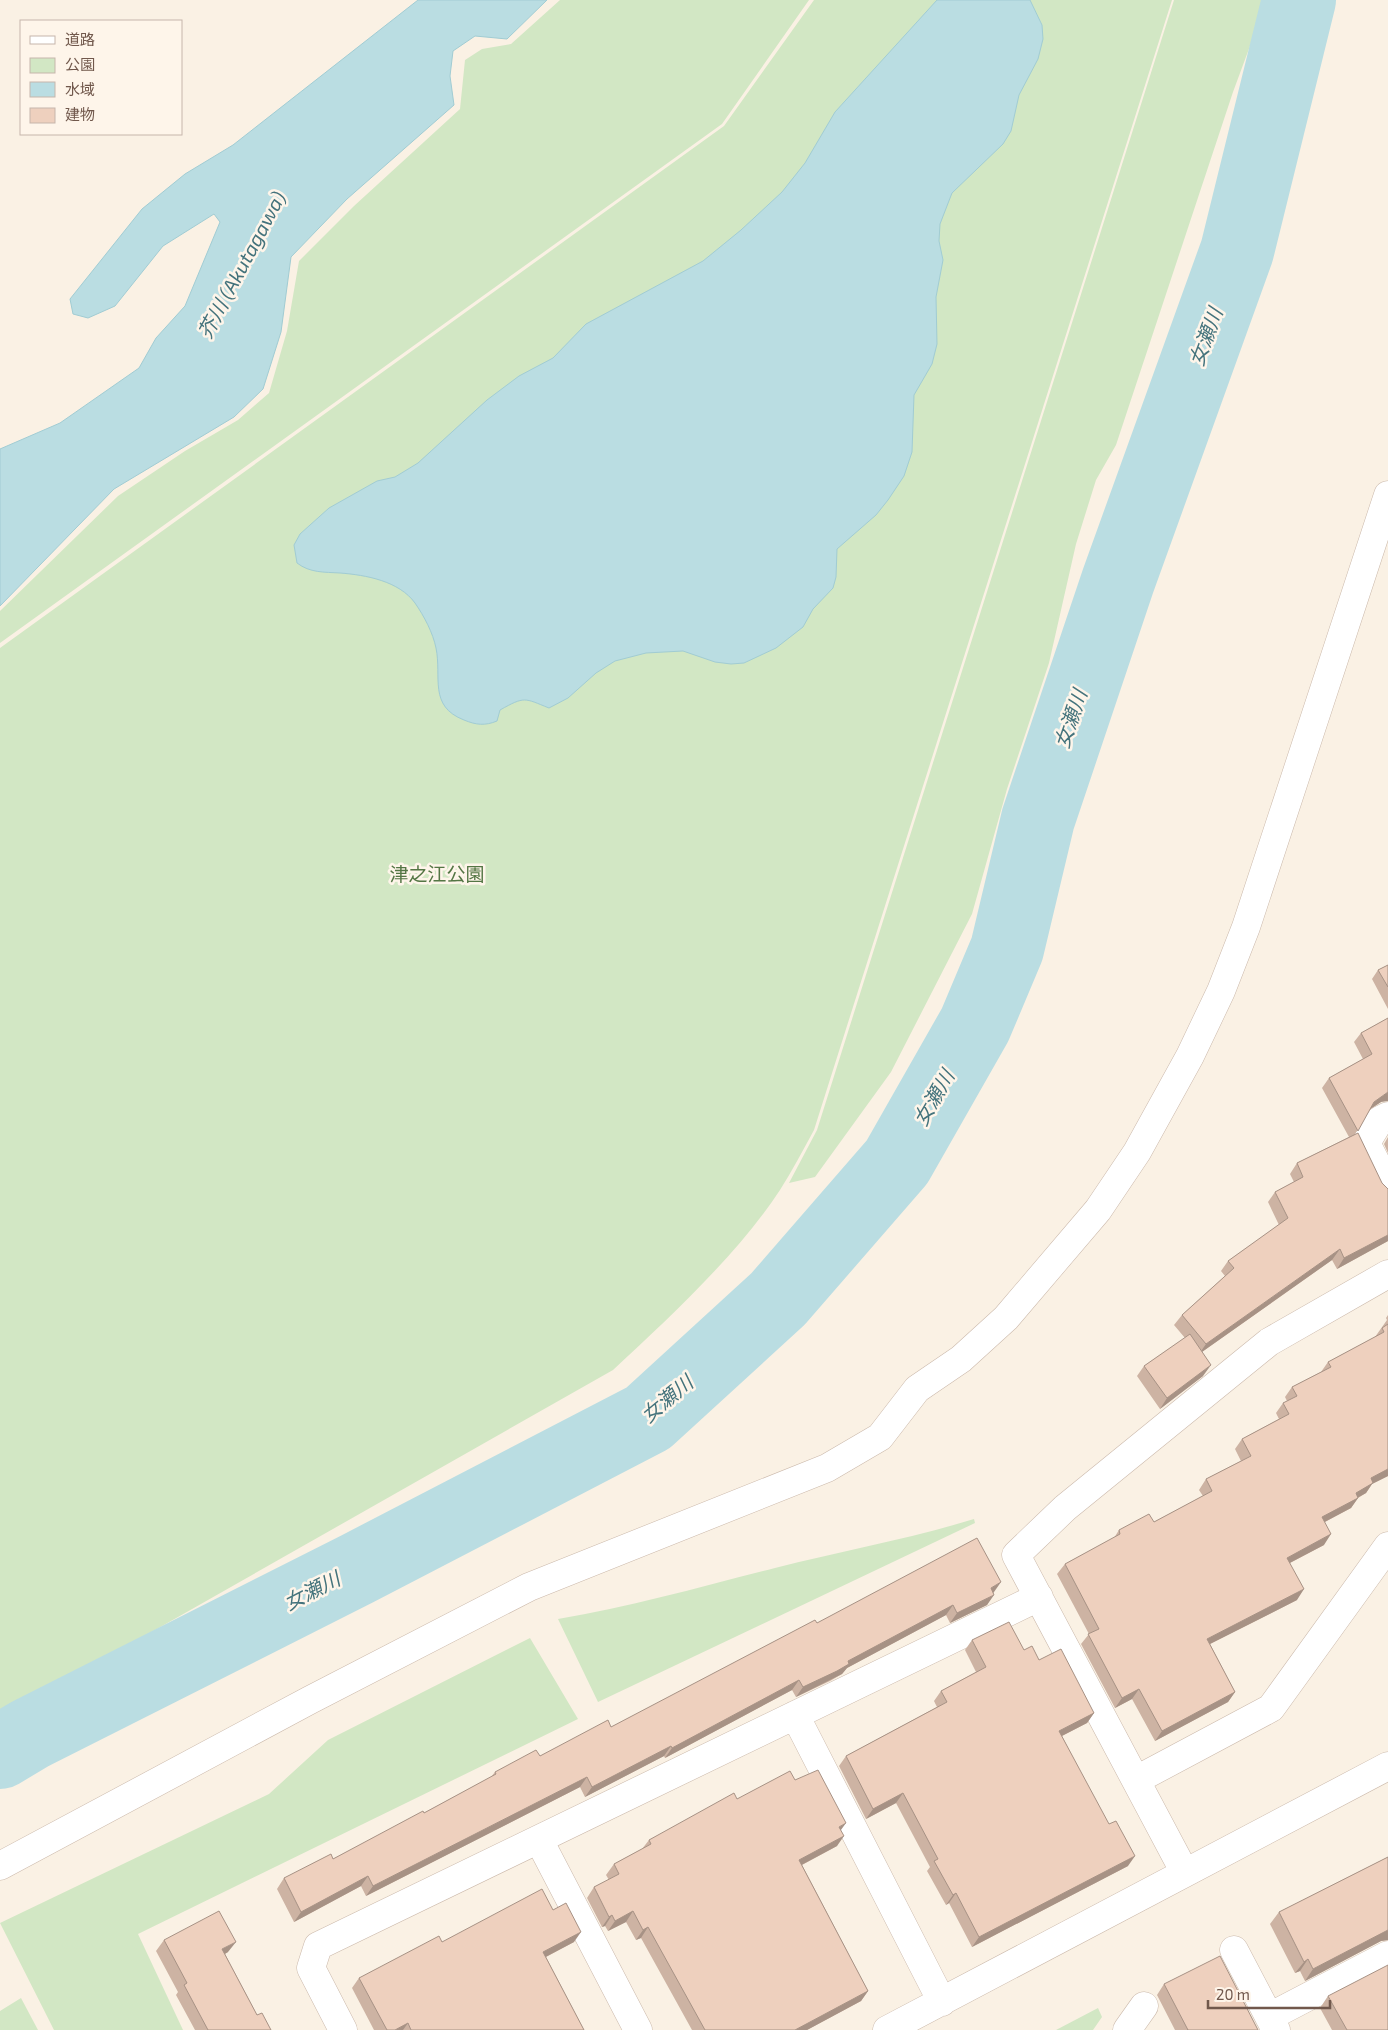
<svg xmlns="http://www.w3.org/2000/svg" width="1388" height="2030" viewBox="0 0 1388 2030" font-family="'Exo 2','Noto Sans JP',sans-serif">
<rect width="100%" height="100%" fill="#faf1e4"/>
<!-- green -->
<path fill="#d2e7c4" d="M 560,0 L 809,0 L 722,124 L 0,643 L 0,611 L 118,496 L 185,451 L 238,420 L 269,393 L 287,331 L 299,261 L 354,206 L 460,109 L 465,60 L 482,49 L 511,44 Z
M 814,0 L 1172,0 L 814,1130 C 803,1150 792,1171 780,1190 C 738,1254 669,1318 613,1370 L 0,1718 L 0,648 L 724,126 Z
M 1174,0 L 1267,0 L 1233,92 L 1116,445 L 1096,480 L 1076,544 L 1049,663 L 1007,789 L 972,914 L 891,1072 L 815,1177 L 789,1183 L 817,1130 Z
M 974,1519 L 975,1523 L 598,1702 L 558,1619 C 631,1607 703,1586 775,1568 C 842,1551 909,1539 974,1519 Z
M 530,1638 L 578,1719 L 138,1934 L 183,2030 L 54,2030 L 0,1923 L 269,1794 L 328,1740 Z
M 21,1998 L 38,2030 L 0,2030 L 0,2011 Z
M 1098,2008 L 1102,2017 L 1093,2030 L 1056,2030 Z"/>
<!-- water -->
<path fill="#badde2" stroke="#a1ccd3" d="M 418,0 L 547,0 L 507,39 L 475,36 L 453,51 L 450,76 L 454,105 L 347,199 L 291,257 L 281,332 L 263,389 L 234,417 L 114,489 L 0,606 L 0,449 L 60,423 L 139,368 L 156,338 L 185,306 L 220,222 L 214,214 L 163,246 L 115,306 L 88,318 L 73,314 L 70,299 L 142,209 L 185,174 L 233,145 Z
M 937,0 L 1030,0 L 1042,25 L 1043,39 L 1038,59 L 1019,95 L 1011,131 L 1003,144 L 952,193 L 940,224 L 939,241 L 943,260 L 936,297 L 937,344 L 932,364 L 914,395 L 912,452 L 904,476 L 888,500 L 876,515 L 837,549 L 836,577 L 833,588 L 813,609 L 803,627 L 776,648 L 744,663 L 731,664 L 715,662 L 683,651 L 646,653 L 615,661 L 596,673 L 568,698 L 549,708 C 524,698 525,696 500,710 L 497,721 C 485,726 476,725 464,720 C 428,706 442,677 436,648 C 433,633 424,616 415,603 C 399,581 366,575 340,573 C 324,572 310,573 297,563 L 294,545 L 300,534 L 329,508 L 377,481 L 395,477 L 418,463 L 487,400 L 519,376 L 553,358 L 586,324 L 703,261 L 741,230 L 782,192 L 805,163 L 835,112 Z"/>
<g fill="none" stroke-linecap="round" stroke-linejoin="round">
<!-- river -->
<path stroke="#badde2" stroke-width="74" d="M 0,1752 L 30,1734 L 357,1569 L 648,1418 L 778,1299 L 897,1162 L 975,1025 L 1007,949 L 1038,819 L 1118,581 L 1237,251 L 1299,0"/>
<!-- minor casing -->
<g stroke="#cbb9ab" stroke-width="29">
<path id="minor" d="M 1388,1116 L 1380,1120 L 1366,1143 L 1388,1186
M 795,1715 L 942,2002
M 1136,1780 L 1271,1708 L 1388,1546
M 539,1840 L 638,2030
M 0,1866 L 310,1700 L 529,1587 L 827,1468 L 880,1437 L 917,1389 L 961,1359 L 1006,1318 L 1098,1210 L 1137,1152 L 1190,1056 L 1221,991 L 1246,927 L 1388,495
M 1185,1873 L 1016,1555 L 1065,1508 L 1269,1342 L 1388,1274
M 1234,1950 L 1276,2030
M 1269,2017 L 1388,1955
M 343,2030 L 311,1968 L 318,1946 L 1039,1597
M 887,2030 L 1388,1766
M 1127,2030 L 1144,2006"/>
</g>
<!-- minor -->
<use href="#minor" stroke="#fff" stroke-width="28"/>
</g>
<!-- wall -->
<path fill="#cdb3a3" d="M 1388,965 L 1388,1009 L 1372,979 L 1378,970 Z
M 1388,1018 L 1381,1102 L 1369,1110 L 1355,1134 L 1382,1183 L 1388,1189 L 1388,1241 L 1337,1269 L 1332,1260 L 1202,1352 L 1203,1376 L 1160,1409 L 1137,1376 L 1144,1366 L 1185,1338 L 1174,1325 L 1182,1315 L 1225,1276 L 1221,1271 L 1228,1261 L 1279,1225 L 1268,1202 L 1275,1192 L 1294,1182 L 1290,1174 L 1297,1163 L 1349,1137 L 1322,1088 L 1329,1078 L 1363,1059 L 1354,1042 L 1361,1033 Z
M 1388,1137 L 1388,1153 L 1384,1144 Z
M 1388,1315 L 1388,1476 L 1372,1484 L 1366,1493 L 1358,1498 L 1351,1508 L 1325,1522 L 1324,1545 L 1290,1563 L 1297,1600 L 1210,1644 L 1235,1692 L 1228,1702 L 1155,1741 L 1132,1699 L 1115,1708 L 1081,1644 L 1089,1634 L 1057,1574 L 1065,1564 L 1114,1538 L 1119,1530 L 1154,1522 L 1203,1496 L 1199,1490 L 1206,1479 L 1241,1461 L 1235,1449 L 1242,1439 L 1279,1419 L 1276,1413 L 1283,1403 L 1287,1401 L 1285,1397 L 1292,1387 L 1321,1372 L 1328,1362 L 1375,1337 L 1387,1320 L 1386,1318 Z
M 994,1592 L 987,1605 L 950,1623 L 946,1615 L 847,1668 L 842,1674 L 830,1681 L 796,1697 L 792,1690 L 665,1758 L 664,1756 L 585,1797 L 580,1787 L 366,1896 L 361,1886 L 294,1922 L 277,1889 L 284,1878 L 333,1859 L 424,1813 L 491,1777 L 495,1772 L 540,1756 L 611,1727 L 817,1623 Z
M 972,1640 L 1024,1650 L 1039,1660 L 1094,1713 L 1087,1723 L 1062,1736 L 1128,1866 L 972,1947 L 949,1903 L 946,1905 L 927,1871 L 930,1867 L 896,1803 L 866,1819 L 839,1766 L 846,1756 L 937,1707 L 934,1701 L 941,1691 L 976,1672 L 965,1650 Z
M 795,1780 L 841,1830 L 837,1846 L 802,1865 L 868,1991 L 861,2001 L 807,2030 L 692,2030 L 641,1938 L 636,1940 L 626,1922 L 608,1931 L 605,1926 L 602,1927 L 587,1898 L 594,1887 L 609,1880 L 606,1875 L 614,1864 L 642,1849 L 649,1840 L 737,1799 Z
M 1388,1857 L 1388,1940 L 1381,1941 L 1305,1981 L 1300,1971 L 1295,1973 L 1270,1924 L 1279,1912 Z
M 553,1910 L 574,1942 L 546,1957 L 584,2030 L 374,2030 L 352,1988 L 359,1978 L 442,1942 Z
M 164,1940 L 228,1952 L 225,1954 L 257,2015 L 271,2030 L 195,2030 L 176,1995 L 178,1992 L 156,1951 Z
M 1164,1984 L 1258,2030 L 1175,2030 L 1157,1995 Z
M 1328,1996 L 1388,2030 L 1332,2030 L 1320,2008 Z"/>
<!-- shaded-wall -->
<path fill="#a79285" d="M 1388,1092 L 1388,1101 L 1381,1102 L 1367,1111 L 1374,1102 Z
M 1388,1235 L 1388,1241 L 1337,1269 L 1344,1258 Z
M 1340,1249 L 1332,1260 L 1199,1354 L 1206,1344 Z
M 1211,1365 L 1203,1376 L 1160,1409 L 1167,1398 Z
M 1388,1469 L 1388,1476 L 1372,1484 L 1366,1493 L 1350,1502 L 1358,1498 L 1351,1508 L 1315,1527 L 1322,1517 L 1371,1478 Z
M 1331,1534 L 1324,1545 L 1280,1568 L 1287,1558 Z
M 1001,1582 L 994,1592 L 984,1598 L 991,1588 Z
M 1304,1589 L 1297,1600 L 1200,1649 L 1207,1639 Z
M 994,1595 L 987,1605 L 950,1623 L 957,1613 Z
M 953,1605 L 946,1615 L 847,1668 L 842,1674 L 796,1697 L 803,1687 L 848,1661 Z
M 799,1680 L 792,1690 L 665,1758 L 672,1748 Z
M 1139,1689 L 1132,1699 L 1115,1708 L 1122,1698 Z
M 1235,1692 L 1228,1702 L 1155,1741 L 1162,1731 Z
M 1094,1713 L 1087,1723 L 1052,1741 L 1059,1731 Z
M 671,1746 L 664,1756 L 585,1797 L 592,1787 Z
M 587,1777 L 580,1787 L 366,1896 L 373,1886 Z
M 903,1793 L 896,1803 L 866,1819 L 873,1809 Z
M 846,1823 L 838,1834 L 839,1827 Z
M 844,1836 L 837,1846 L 792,1870 L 799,1860 Z
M 1135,1856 L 1128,1866 L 972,1947 L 979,1937 Z
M 368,1876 L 361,1886 L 294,1922 L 301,1912 Z
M 956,1893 L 949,1903 L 946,1905 L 953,1895 Z
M 633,1911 L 626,1922 L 608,1931 L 615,1921 Z
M 612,1915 L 605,1926 L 602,1927 L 609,1917 Z
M 648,1927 L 641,1938 L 636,1940 L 643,1930 Z
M 1388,1930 L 1388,1940 L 1381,1941 L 1305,1981 L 1313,1969 Z
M 581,1932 L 574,1942 L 536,1962 L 543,1952 Z
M 236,1942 L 228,1952 L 214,1960 L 222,1949 Z
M 1308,1959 L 1300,1971 L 1295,1973 L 1304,1962 Z
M 868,1991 L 861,2001 L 807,2030 L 795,2030 Z
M 408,2023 L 403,2030 L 395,2030 Z"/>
<!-- building -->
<path fill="#eed0be" stroke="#a79285" d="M 1388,965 L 1388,987 L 1378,970 Z
M 1388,1018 L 1388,1092 L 1374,1102 L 1358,1131 L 1329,1078 L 1372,1054 L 1361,1033 Z
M 1358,1133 L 1382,1183 L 1388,1189 L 1388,1235 L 1344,1258 L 1340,1249 L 1206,1344 L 1182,1315 L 1234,1268 L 1228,1261 L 1288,1218 L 1275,1192 L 1303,1177 L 1297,1163 Z
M 1388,1324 L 1388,1469 L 1371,1478 L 1373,1483 L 1356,1493 L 1358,1498 L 1322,1517 L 1331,1534 L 1287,1558 L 1304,1589 L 1207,1639 L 1235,1692 L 1162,1731 L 1139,1689 L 1122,1698 L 1088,1634 L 1099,1629 L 1065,1564 L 1120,1534 L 1119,1530 L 1149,1514 L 1154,1522 L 1212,1491 L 1206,1479 L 1251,1456 L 1242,1439 L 1289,1414 L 1283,1403 L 1297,1396 L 1292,1387 L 1331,1367 L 1328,1362 L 1384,1332 L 1382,1328 Z
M 1190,1334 L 1211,1365 L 1167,1398 L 1144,1366 Z
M 977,1538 L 1001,1582 L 991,1588 L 994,1595 L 957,1613 L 953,1605 L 848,1661 L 849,1664 L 837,1671 L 803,1687 L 799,1680 L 672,1748 L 671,1746 L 592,1787 L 587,1777 L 373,1886 L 368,1876 L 301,1912 L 284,1878 L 331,1854 L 333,1859 L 423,1811 L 424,1813 L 496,1774 L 495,1772 L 536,1750 L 540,1756 L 608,1720 L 611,1727 L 815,1620 L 817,1623 Z
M 1009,1622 L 1024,1650 L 1032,1646 L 1039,1660 L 1061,1649 L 1094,1713 L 1059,1731 L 1109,1824 L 1116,1821 L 1135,1856 L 979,1937 L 956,1893 L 953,1895 L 934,1861 L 938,1859 L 903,1793 L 873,1809 L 846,1756 L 947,1702 L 941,1691 L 986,1667 L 972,1640 Z
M 818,1770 L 846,1823 L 839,1827 L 844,1836 L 799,1860 L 868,1991 L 795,2030 L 705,2030 L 648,1927 L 643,1930 L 633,1911 L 615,1921 L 612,1915 L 609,1917 L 594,1887 L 619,1874 L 614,1864 L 651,1844 L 649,1840 L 734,1793 L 737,1799 L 790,1771 L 795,1780 Z
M 1388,1857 L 1388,1930 L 1313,1969 L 1308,1959 L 1304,1962 L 1279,1912 Z
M 542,1889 L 553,1910 L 566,1903 L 581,1932 L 543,1952 L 584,2030 L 411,2030 L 408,2023 L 395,2030 L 387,2030 L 359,1978 L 439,1936 L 442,1942 Z
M 219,1911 L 236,1942 L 222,1949 L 257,2015 L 262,2013 L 271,2030 L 208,2030 L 184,1985 L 187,1983 L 164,1940 Z
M 1220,1956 L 1258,2030 L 1187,2030 L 1188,2030 L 1164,1984 Z
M 1388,1965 L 1388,2030 L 1347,2030 L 1328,1996 Z"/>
<g text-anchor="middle" stroke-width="5" stroke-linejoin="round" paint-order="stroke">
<!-- park labels -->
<g font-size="19" fill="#547644" stroke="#fef5ea">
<text x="437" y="881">津之江公園</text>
</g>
<!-- water labels -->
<g font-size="20" font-style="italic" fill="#44737c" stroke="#fef5ea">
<text transform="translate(242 265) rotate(-62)" y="7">芥川 (Akutagawa)</text>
<text transform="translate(1206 337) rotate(-70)" y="7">女瀬川</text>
<text transform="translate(1071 719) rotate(-71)" y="7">女瀬川</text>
<text transform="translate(934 1098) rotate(-60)" y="7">女瀬川</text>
<text transform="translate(667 1399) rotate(-40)" y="7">女瀬川</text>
<text transform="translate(312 1591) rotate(-27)" y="7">女瀬川</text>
</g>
</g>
<!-- legend -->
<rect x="20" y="20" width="162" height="115" fill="#fef5ea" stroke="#c6b6ab"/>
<rect x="30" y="36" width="25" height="8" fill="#ffffff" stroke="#c6b6ab"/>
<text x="65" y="45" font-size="15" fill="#71584c">道路</text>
<rect x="30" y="58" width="25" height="15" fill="#d2e7c4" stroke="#c6b6ab"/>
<text x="65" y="70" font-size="15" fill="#71584c">公園</text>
<rect x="30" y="82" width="25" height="15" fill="#badde2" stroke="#c6b6ab"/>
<text x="65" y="95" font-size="15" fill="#71584c">水域</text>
<rect x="30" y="108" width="25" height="15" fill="#eed0be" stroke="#c6b6ab"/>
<text x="65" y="120" font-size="15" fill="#71584c">建物</text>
<!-- scale -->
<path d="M1208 2000v8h122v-8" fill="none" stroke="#71584c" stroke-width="2.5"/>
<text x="1216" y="2000" font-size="15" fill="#71584c" stroke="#fef5ea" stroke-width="4" paint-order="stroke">20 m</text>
</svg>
